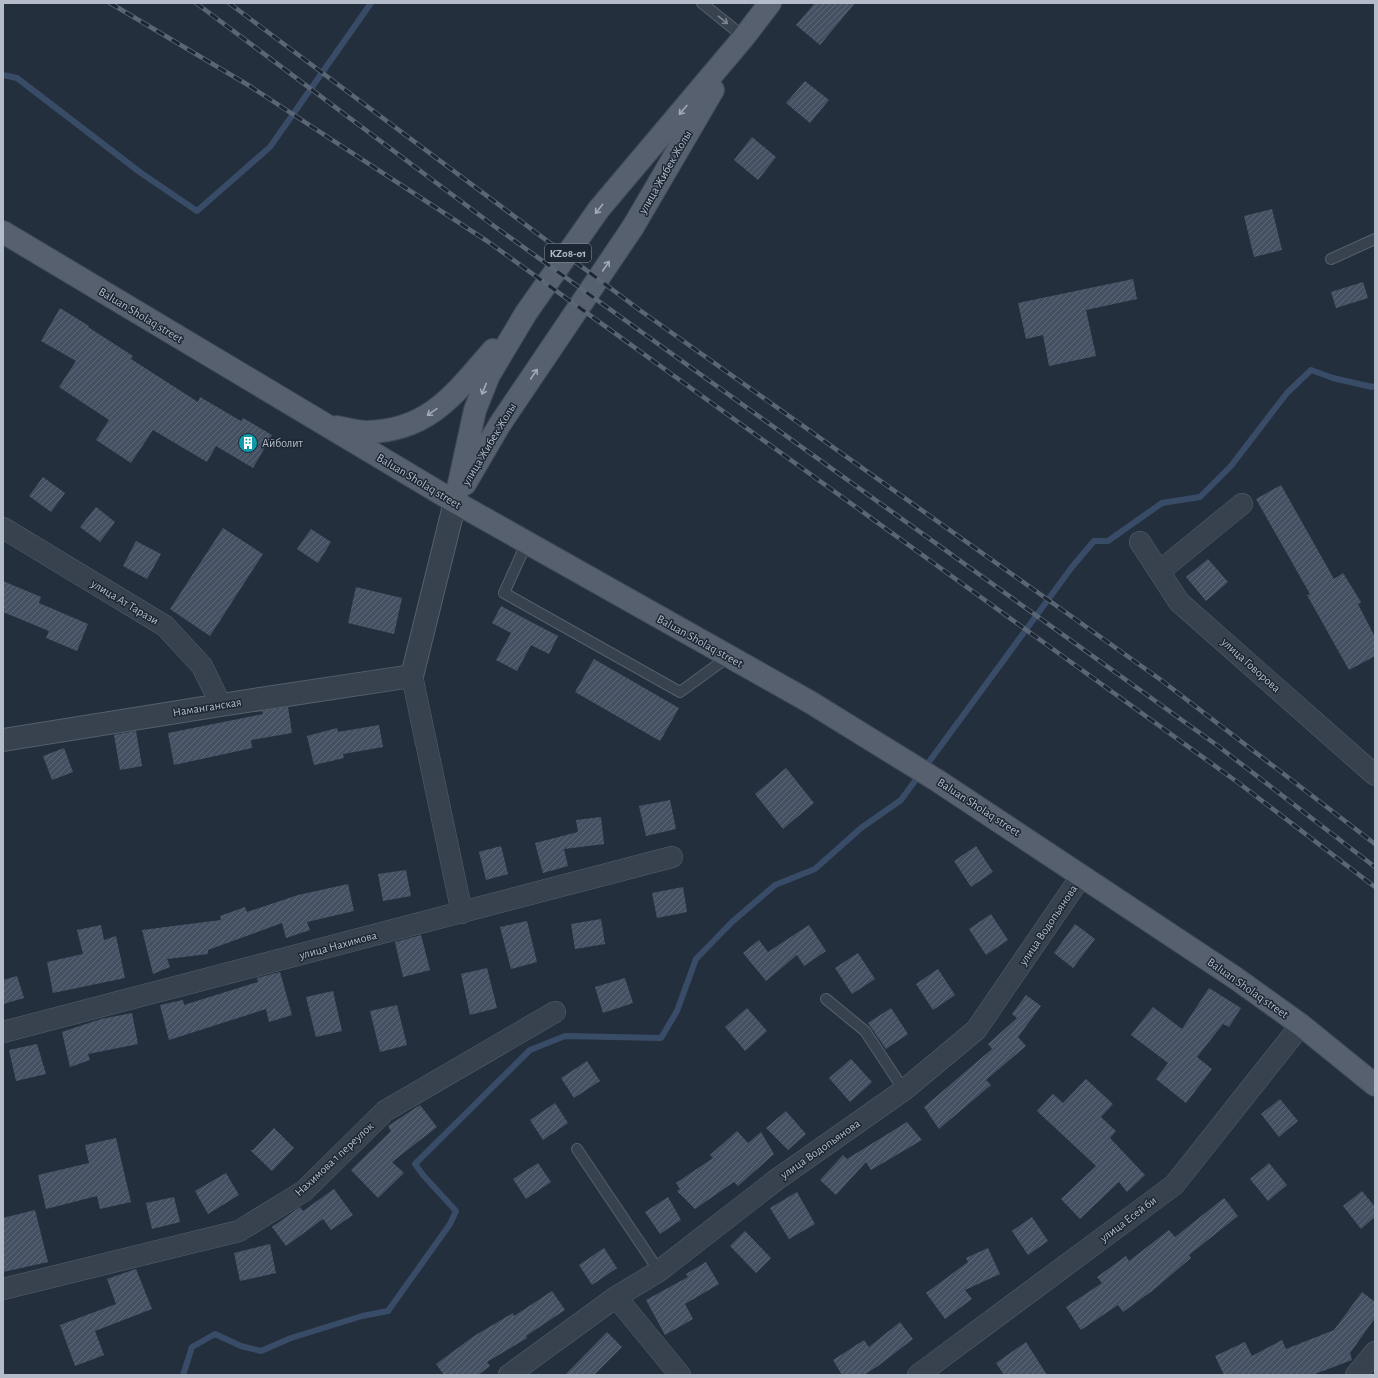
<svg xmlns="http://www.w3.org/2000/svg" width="1378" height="1378" viewBox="0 0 1378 1378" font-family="'Alegreya Sans',sans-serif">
<defs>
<pattern id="building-hatch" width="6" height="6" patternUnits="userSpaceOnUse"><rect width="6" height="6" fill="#455162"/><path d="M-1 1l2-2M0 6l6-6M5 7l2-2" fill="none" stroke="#5d6877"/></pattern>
</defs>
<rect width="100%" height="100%" fill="#242f3e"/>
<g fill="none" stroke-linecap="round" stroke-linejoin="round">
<!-- stream -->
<path stroke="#394c67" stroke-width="6" d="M 3,75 L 17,78 L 141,173 L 197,211 L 270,147 L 371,3
M 183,1375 L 192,1347 L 215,1334 L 241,1346 L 261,1351 L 291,1338 L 362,1316 L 388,1311 L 450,1224 L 456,1211 L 423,1175 L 415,1164 L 530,1050 L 565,1036 L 661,1038 L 677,1011 L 696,959 L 732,922 L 775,885 L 815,869 L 861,828 L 901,800 L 1072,567 L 1094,541 L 1108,541 L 1162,503 L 1200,497 L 1231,466 L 1287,393 L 1311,370 L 1333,378 L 1372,387 L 1375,386"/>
</g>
<!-- building -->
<path fill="url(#building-hatch)" d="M 815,3 L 855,3 L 820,45 L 796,25 Z
M 805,81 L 829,100 L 810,123 L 786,103 Z
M 752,137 L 776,157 L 758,180 L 734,160 Z
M 1272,209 L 1282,250 L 1254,257 L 1244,216 Z
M 1133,279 L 1137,299 L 1086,310 L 1096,356 L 1049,366 L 1043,335 L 1026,339 L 1018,303 Z
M 1363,282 L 1368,298 L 1336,308 L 1331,292 Z
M 60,308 L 89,326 L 88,327 L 133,356 L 131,359 L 198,402 L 200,397 L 241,421 L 243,418 L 272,435 L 253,468 L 216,446 L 207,462 L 153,430 L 131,463 L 96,440 L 109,420 L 59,387 L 76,361 L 41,341 Z
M 43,477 L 65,493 L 51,512 L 29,496 Z
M 1281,485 L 1334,579 L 1343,573 L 1361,602 L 1358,604 L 1375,637 L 1375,656 L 1349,670 L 1307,595 L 1310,594 L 1256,499 Z
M 96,507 L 115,522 L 100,542 L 80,527 Z
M 223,528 L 263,554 L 210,636 L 170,609 Z
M 311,529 L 331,542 L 318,563 L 297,549 Z
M 136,541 L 161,554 L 147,579 L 123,566 Z
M 1208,559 L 1228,582 L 1206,601 L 1186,577 Z
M 3,581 L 41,597 L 39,603 L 88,624 L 77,651 L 46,638 L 49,631 L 3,612 Z
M 356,587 L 402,598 L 394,634 L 348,623 Z
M 501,606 L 558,636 L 549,654 L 531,645 L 517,671 L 496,660 L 511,633 L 492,623 Z
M 594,659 L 679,708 L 660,741 L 575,692 Z
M 288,707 L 292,733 L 251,740 L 252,748 L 174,765 L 168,733 L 263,714 L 262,711 Z
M 379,725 L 383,747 L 343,754 L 344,758 L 314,765 L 307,736 L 337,728 L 338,732 Z
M 136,731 L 142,766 L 120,770 L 114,735 Z
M 64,748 L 73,772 L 52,780 L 43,756 Z
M 786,768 L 814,803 L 783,829 L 755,794 Z
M 670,800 L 676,829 L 646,836 L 639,806 Z
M 601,817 L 604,844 L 564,849 L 568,866 L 543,873 L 535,843 L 578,832 L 576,820 Z
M 501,846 L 508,874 L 486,880 L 479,852 Z
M 976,846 L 993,872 L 971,887 L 954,861 Z
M 406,870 L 411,896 L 383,901 L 378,874 Z
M 348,884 L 354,911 L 307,922 L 310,930 L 286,938 L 282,923 L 208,950 L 208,954 L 167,959 L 170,967 L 153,974 L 142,930 L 221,920 L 220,916 L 245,907 L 247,912 L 298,895 Z
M 683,887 L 687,912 L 657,918 L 652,893 Z
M 991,914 L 1008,940 L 986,955 L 969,929 Z
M 601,919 L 605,944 L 575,949 L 571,924 Z
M 527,921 L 537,962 L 511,969 L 500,927 Z
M 1075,924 L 1095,939 L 1073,968 L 1054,953 Z
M 101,925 L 104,940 L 116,936 L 125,978 L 53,993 L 47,962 L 83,954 L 77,930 Z
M 809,925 L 826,951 L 804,966 L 797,955 L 766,981 L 743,953 L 759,940 L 768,952 Z
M 421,935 L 430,970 L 403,977 L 395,942 Z
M 858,953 L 875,979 L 852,994 L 835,968 Z
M 487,968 L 497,1008 L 470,1015 L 461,974 Z
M 938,969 L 955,995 L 933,1010 L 916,984 Z
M 280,972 L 292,1015 L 269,1022 L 266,1009 L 169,1040 L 160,1005 L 183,1000 L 184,1005 L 258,982 L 257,978 Z
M 17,976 L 24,998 L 3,1004 L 3,980 Z
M 625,978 L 633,1003 L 603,1013 L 595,987 Z
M 1209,988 L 1241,1008 L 1229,1027 L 1223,1024 L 1197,1057 L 1212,1069 L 1186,1103 L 1156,1079 L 1168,1063 L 1131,1035 L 1153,1007 L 1182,1029 Z
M 333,991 L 342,1031 L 316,1037 L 306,997 Z
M 1026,995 L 1041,1006 L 1018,1037 L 1026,1046 L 986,1080 L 991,1085 L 939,1129 L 924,1107 L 992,1049 L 988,1044 L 1017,1018 L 1012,1014 Z
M 397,1005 L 407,1045 L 380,1052 L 370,1011 Z
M 747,1008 L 767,1031 L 745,1051 L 725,1027 Z
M 891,1008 L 908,1034 L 886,1049 L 868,1023 Z
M 132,1013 L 138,1044 L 88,1054 L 90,1060 L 70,1067 L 62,1032 L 101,1019 Z
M 37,1044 L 46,1074 L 16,1081 L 9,1050 Z
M 851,1059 L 872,1082 L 850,1102 L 829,1078 Z
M 587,1061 L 600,1081 L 574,1098 L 561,1078 Z
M 1086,1079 L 1113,1104 L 1101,1117 L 1116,1131 L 1110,1138 L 1145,1175 L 1127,1192 L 1119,1182 L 1080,1219 L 1061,1199 L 1096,1166 L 1037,1111 L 1053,1094 L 1063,1103 Z
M 1280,1099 L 1298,1121 L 1279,1137 L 1261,1114 Z
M 555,1103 L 568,1123 L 543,1140 L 530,1120 Z
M 420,1105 L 437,1127 L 392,1162 L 404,1173 L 378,1198 L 351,1170 L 391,1131 L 388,1126 Z
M 786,1111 L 806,1134 L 788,1150 L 766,1128 Z
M 907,1122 L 922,1140 L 871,1170 L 866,1162 L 836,1195 L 820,1180 L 843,1155 L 847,1159 Z
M 274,1128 L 294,1148 L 272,1171 L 250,1150 L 253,1150 Z
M 737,1131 L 748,1143 L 761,1132 L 774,1154 L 738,1186 L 734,1182 L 695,1209 L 677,1191 L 680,1189 L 676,1183 L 713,1158 L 710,1155 Z
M 116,1138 L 131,1202 L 100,1209 L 97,1196 L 46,1209 L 38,1175 L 89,1163 L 85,1145 Z
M 538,1163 L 551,1182 L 526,1199 L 513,1179 Z
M 1269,1163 L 1287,1185 L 1268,1201 L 1250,1179 Z
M 226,1173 L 239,1195 L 208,1214 L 195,1191 Z
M 334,1189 L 353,1215 L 331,1230 L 323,1219 L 286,1246 L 272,1227 L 300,1207 L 303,1211 Z
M 1362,1191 L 1375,1207 L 1375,1217 L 1361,1229 L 1343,1206 Z
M 797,1192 L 815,1224 L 789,1239 L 770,1208 Z
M 174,1197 L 180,1222 L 152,1229 L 146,1203 Z
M 668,1197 L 681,1220 L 660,1234 L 645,1212 Z
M 1224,1198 L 1238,1216 L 1189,1255 L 1191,1258 L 1152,1291 L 1123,1312 L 1118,1305 L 1081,1330 L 1066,1307 L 1102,1283 L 1097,1277 L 1126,1256 L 1129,1261 L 1169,1230 L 1175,1237 Z
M 35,1210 L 48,1262 L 3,1272 L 3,1218 Z
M 1032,1217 L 1048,1241 L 1028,1255 L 1012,1231 Z
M 745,1231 L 771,1258 L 756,1273 L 730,1246 Z
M 270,1244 L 276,1273 L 240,1281 L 234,1253 Z
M 604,1248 L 617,1268 L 592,1285 L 579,1265 Z
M 988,1248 L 1000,1274 L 965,1290 L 972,1299 L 945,1319 L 926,1293 L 968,1262 L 966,1258 Z
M 706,1262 L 719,1284 L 685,1304 L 693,1319 L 665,1335 L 646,1300 L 688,1277 L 686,1274 Z
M 136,1269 L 152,1309 L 95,1331 L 104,1355 L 75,1366 L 60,1325 L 116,1304 L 107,1279 Z
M 552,1291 L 565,1310 L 526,1336 L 527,1338 L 487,1362 L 490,1366 L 478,1375 L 444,1375 L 436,1364 L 474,1336 L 513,1313 L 514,1316 Z
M 1362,1292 L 1375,1302 L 1375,1318 L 1350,1353 L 1352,1360 L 1312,1375 L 1224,1375 L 1215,1356 L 1245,1342 L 1252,1356 L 1282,1340 L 1286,1349 L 1334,1330 Z
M 900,1322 L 913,1339 L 878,1366 L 864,1375 L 842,1375 L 833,1360 L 864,1340 L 869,1347 Z
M 607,1332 L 622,1347 L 594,1375 L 565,1375 Z
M 1026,1342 L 1047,1375 L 1004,1375 L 996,1363 Z"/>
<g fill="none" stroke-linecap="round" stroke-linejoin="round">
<!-- service casing -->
<g stroke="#565f6c" stroke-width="12">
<path id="service" d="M 702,3 L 744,37
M 1331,259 L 1375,239
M 526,544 L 504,593 L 680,692 L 728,657
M 826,999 L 865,1031 L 904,1090
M 577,1149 L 659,1271"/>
</g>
<!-- minor casing -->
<g stroke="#565f6c" stroke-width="22">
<path id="minor" d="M 3,528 L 165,626 L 202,666 L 221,705
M 1140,542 L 1179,602 L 1375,775
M 1160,571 L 1242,504
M 412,676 L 462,913
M 3,1032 L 672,857
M 3,1289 L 239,1231 L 304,1191 L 385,1111 L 555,1012
M 616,1297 L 680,1375
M 509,1375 L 616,1297 L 659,1271 L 776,1180 L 904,1090 L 976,1030 L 1082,875
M 918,1375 L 1174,1185 L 1301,1025
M 1356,1375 L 1375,1352"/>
</g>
<!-- tertiary casing -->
<g stroke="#565f6c" stroke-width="24">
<path id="tertiary" d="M 3,740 L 221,705 L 412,676 L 455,502"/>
</g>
<!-- primary casing -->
<g stroke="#414a57" stroke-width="24">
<path id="primary" d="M 3,232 L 455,502 L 810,702 L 938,781 L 1234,977 L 1301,1025 L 1375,1085
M 337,427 C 347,429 358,432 367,432 C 430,431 456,392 493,350
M 465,484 L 500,424 L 633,227 L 713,90
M 455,502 L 475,410 L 489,375 L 526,313 L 599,209 L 744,37 L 770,3"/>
</g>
<!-- service -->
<use href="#service" stroke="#38414e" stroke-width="10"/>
<!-- minor -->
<use href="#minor" stroke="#38414e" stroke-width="21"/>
<!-- tertiary -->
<use href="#tertiary" stroke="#38414e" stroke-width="22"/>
<!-- primary -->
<use href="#primary" stroke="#56606e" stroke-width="22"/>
<!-- rail casing -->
<g stroke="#5a6575" stroke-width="4.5">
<path id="rail" d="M 110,3 L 248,85 L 487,241 L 1240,784 L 1375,887
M 196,3 L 494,226 L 1218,746 L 1375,867
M 229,3 L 641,311 L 1161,680 L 1375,844"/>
</g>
<!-- rail -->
<use href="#rail" stroke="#1d2633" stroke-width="3" stroke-dasharray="9" stroke-linecap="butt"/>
</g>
<!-- one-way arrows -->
<defs><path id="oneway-shaft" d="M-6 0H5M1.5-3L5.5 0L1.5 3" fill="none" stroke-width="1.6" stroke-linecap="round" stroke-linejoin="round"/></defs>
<use stroke="#7c8592" href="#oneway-shaft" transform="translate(723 20) rotate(39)"/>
<g stroke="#a1aab7">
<use href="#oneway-shaft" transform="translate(683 110) rotate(130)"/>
<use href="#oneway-shaft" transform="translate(599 209) rotate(128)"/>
<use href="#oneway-shaft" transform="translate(606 266) rotate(-56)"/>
<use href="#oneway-shaft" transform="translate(534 374) rotate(-56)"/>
<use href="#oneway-shaft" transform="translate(484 389) rotate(112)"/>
<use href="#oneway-shaft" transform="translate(432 412) rotate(145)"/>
</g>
<!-- icons -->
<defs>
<g id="building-disc" transform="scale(1)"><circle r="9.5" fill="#0f9aa8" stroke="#1d2633"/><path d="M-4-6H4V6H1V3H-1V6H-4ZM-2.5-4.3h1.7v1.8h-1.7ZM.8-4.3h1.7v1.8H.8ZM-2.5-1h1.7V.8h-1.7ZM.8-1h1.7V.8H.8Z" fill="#fff"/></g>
</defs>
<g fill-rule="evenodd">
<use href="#building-disc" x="248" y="443"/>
</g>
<g text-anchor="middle" stroke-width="3" stroke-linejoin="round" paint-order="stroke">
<!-- shield labels -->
<rect fill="#1d2633" stroke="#878f9c" stroke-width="1" x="545" y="244" width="46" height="18" rx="3"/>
<g font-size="11" font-weight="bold" fill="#b4bcc9">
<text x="568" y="257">KZ08-01</text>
</g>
<!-- street labels -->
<g font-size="12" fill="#b4bcc9" stroke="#1d2633">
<text transform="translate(665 172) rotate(-60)" y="4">улица Жибек Жолы</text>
<text transform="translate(141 315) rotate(31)" y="4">Baluan Sholaq street</text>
<text transform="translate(489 444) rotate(-59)" y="4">улица Жибек Жолы</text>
<text transform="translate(419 481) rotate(31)" y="4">Baluan Sholaq street</text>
<text transform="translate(125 602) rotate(31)" y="4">улица Ат Тарази</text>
<text transform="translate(700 641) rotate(29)" y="4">Baluan Sholaq street</text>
<text transform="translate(1251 665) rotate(42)" y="4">улица Говорова</text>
<text transform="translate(207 707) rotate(-9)" y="4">Наманганская</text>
<text transform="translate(979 807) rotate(33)" y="4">Baluan Sholaq street</text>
<text transform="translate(1048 925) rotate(-56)" y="4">улица Водопьянова</text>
<text transform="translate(338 945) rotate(-15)" y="4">улица Нахимова</text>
<text transform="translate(1248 988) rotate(35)" y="4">Baluan Sholaq street</text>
<text transform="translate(820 1149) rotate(-35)" y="4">улица Водопьянова</text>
<text transform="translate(334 1159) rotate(-43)" y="4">Нахимова 1 переулок</text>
<text transform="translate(1128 1219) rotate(-37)" y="4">улица Есей би</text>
</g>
<!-- poi labels -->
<g font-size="12" fill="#b4bcc9" stroke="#1d2633" text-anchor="start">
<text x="262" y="447">Айболит</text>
</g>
</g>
<!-- border -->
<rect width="1378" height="1378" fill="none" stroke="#b4bcc9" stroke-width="8"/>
</svg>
